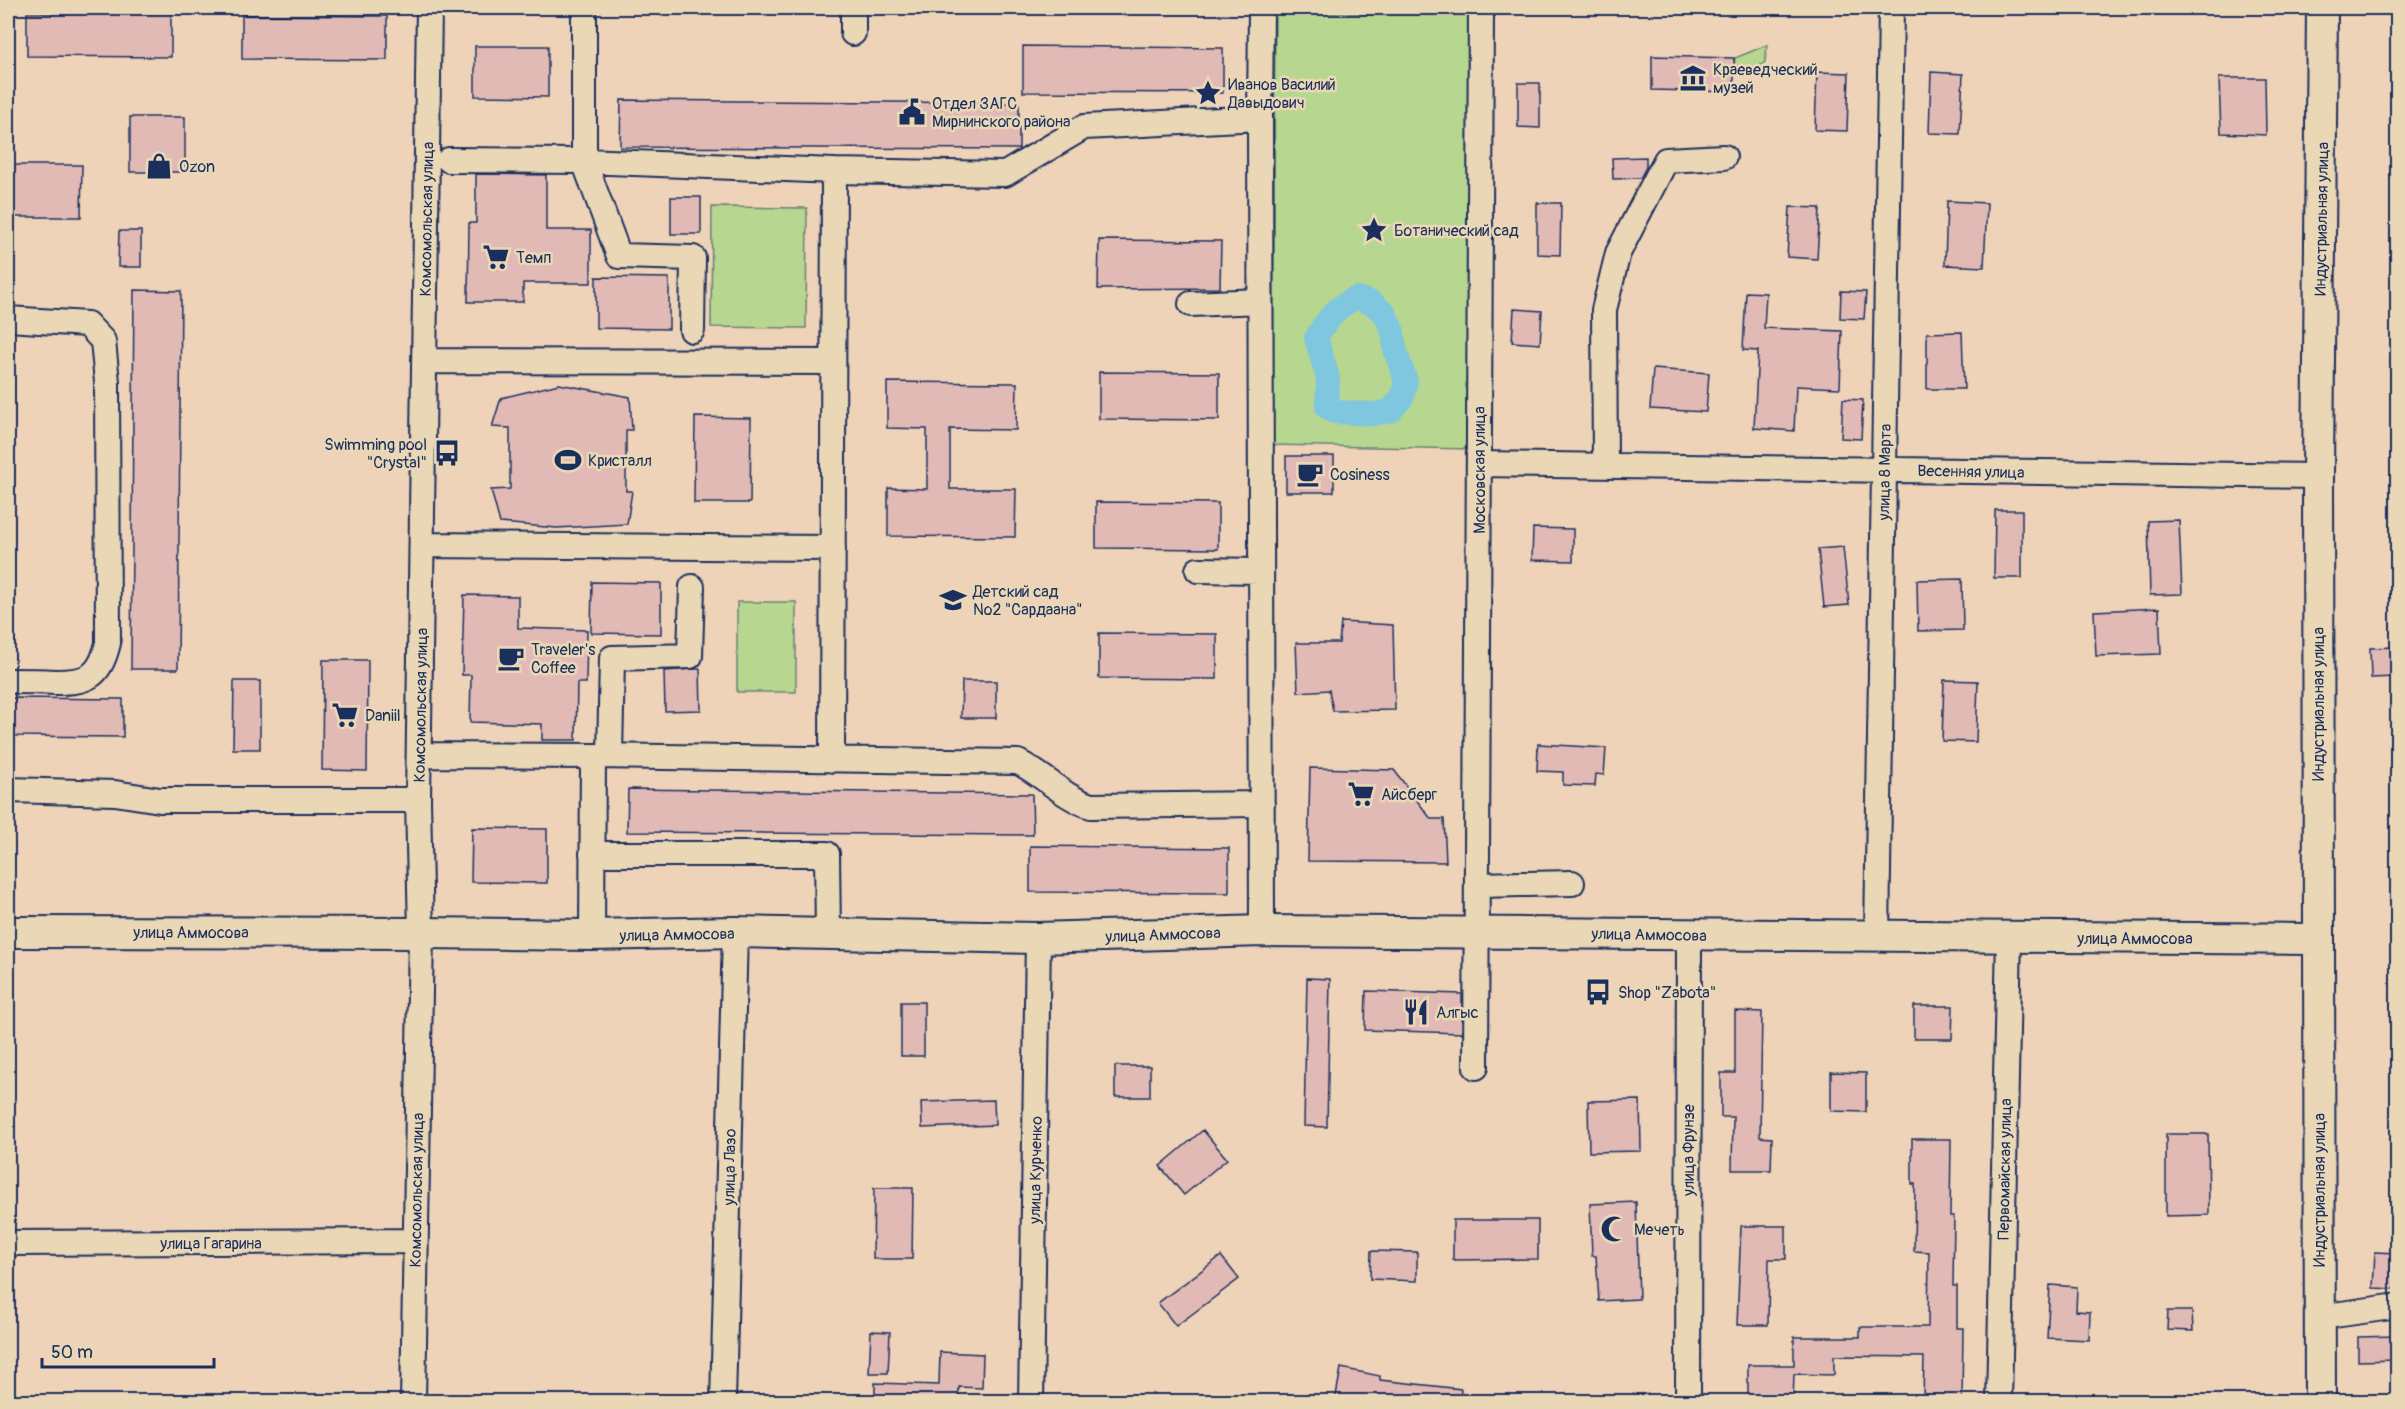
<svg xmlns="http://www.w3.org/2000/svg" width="2405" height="1409" viewBox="0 0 2405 1409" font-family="Pangolin,sans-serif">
<rect width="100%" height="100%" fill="#eed3b8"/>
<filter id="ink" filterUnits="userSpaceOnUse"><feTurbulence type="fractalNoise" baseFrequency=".0167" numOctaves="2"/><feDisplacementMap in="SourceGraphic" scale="12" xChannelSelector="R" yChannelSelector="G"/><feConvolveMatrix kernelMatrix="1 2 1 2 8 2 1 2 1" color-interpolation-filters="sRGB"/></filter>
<g filter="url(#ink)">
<!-- green -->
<path fill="#b7d68f" stroke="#698276" stroke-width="1.5" d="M 1275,12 L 1475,15 L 1471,449 L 1273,445 Z
M 1767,45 L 1765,62 L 1758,67 L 1734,66 L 1735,58 Z
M 712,207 L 807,208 L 806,328 L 711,327 Z
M 737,602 L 796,602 L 796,692 L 737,692 Z"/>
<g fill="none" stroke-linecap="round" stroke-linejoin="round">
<!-- canal -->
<path stroke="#7fc7df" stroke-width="24" d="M 1357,298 L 1372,303 L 1385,314 L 1393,332 L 1395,350 L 1406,381 L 1402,398 L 1390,411 L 1373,414 L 1335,412 L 1327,407 L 1328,378 L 1316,338 C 1326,321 1337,305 1357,298 Z"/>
</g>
<!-- building -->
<path fill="#e2bab5" stroke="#1b2f5e" stroke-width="1.5" d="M 27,13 L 171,13 L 171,57 L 27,56 Z
M 242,15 L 387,16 L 387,60 L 242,59 Z
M 475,46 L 548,46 L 548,97 L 475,96 Z
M 1023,46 L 1223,48 L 1223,93 L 1023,92 Z
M 1652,56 L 1734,58 L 1734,92 L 1652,90 Z
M 1817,72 L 1849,73 L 1847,131 L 1815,130 Z
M 1931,72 L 1963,74 L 1960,134 L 1929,133 Z
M 2219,78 L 2265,78 L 2266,135 L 2221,133 Z
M 1518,83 L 1540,83 L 1540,128 L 1518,127 Z
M 621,100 L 1019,103 L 1019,149 L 620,147 Z
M 130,117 L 185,117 L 185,172 L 130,172 Z
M 1646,157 L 1646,167 L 1640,178 L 1613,179 L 1612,158 Z
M 8,165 L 82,165 L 81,217 L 8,217 Z
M 476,174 L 546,175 L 546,230 L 591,230 L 591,283 L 523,283 L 523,302 L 468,302 L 469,223 L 476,223 Z
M 671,197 L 701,197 L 701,234 L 671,234 Z
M 1947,201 L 1987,203 L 1984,267 L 1945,265 Z
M 1537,203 L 1561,203 L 1560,255 L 1537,254 Z
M 1790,207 L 1820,208 L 1817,259 L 1787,257 Z
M 119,231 L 141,231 L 141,267 L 118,267 Z
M 1099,240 L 1221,241 L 1220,288 L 1098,289 Z
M 596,277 L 669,278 L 669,329 L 596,328 Z
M 134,290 L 181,291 L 178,669 L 131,669 Z
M 1841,291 L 1866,292 L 1864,319 L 1840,318 Z
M 1746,292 L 1766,293 L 1764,328 L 1842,331 L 1840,388 L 1796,386 L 1794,431 L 1754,428 L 1758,351 L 1743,350 Z
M 1514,309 L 1542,311 L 1540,344 L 1512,342 Z
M 1962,332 L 1964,389 L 1927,389 L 1927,333 Z
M 1653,369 L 1709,373 L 1706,412 L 1650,409 Z
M 1099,372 L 1219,373 L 1219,420 L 1099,419 Z
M 887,382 L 1017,383 L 1016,430 L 950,429 L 950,489 L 1016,489 L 1015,537 L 888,536 L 888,488 L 927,489 L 927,429 L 887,428 Z
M 559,384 L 630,397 L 632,430 L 626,430 L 626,491 L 632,491 L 627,524 L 557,528 L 500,523 L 491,490 L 510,489 L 510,428 L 492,427 L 501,398 Z
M 1843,399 L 1863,400 L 1861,439 L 1841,438 Z
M 695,417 L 751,418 L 750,503 L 694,503 Z
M 1286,456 L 1334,456 L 1334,492 L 1286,492 Z
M 1096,502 L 1218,503 L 1218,549 L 1096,548 Z
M 1995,510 L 2022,510 L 2022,578 L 1994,578 Z
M 2179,520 L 2182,594 L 2150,595 L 2148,521 Z
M 1533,528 L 1573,529 L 1573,561 L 1532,560 Z
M 1843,547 L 1849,605 L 1824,607 L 1818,549 Z
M 1962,579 L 1963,630 L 1918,631 L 1917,580 Z
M 592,582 L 661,583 L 661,634 L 591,633 Z
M 464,595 L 518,596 L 518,628 L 587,630 L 586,683 L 577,683 L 576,740 L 542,740 L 542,724 L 470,722 L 471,675 L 462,675 Z
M 2159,608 L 2161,654 L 2096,656 L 2094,611 Z
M 1341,622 L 1393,625 L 1395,710 L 1333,711 L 1329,690 L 1298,692 L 1296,643 L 1339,643 Z
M 1099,633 L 1217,634 L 1217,679 L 1099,678 Z
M 2397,647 L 2397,677 L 2371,678 L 2370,648 Z
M 323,660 L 368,660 L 367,771 L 322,770 Z
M 695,669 L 700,669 L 701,710 L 665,711 L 664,671 Z
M 1944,680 L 1978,681 L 1976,742 L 1942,741 Z
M 234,681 L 260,681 L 260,749 L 233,749 Z
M 962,681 L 996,681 L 996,718 L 961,718 Z
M 10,698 L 123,699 L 123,737 L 10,736 Z
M 1538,744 L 1606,748 L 1604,775 L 1596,774 L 1595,786 L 1563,785 L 1563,772 L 1537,771 Z
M 1310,768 L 1394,770 L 1431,819 L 1444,819 L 1446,862 L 1308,861 Z
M 628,789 L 1032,794 L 1033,835 L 627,832 Z
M 472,828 L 547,829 L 547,883 L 471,882 Z
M 1030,846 L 1229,848 L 1229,893 L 1030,892 Z
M 1307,978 L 1330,979 L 1327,1127 L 1304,1126 Z
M 1366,991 L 1462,994 L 1462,1033 L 1365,1030 Z
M 901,1002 L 924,1002 L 924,1056 L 901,1056 Z
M 1914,1006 L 1953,1006 L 1952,1039 L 1914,1039 Z
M 1735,1011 L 1762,1012 L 1760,1137 L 1772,1138 L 1771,1170 L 1732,1170 L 1733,1117 L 1721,1117 L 1721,1073 L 1735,1073 Z
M 1115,1066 L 1150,1066 L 1150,1097 L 1115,1097 Z
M 1831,1072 L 1866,1073 L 1866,1112 L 1831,1111 Z
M 994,1100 L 995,1125 L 922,1128 L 921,1102 Z
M 1640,1100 L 1641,1151 L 1589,1152 L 1588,1101 Z
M 1203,1130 L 1227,1159 L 1184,1195 L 1160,1166 Z
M 2166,1134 L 2208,1134 L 2209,1215 L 2166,1216 Z
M 1912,1139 L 1951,1139 L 1950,1216 L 1954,1216 L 1953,1286 L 1957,1286 L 1957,1328 L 1963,1328 L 1962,1401 L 1923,1400 L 1924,1357 L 1834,1356 L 1834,1375 L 1794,1374 L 1793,1401 L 1748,1401 L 1748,1365 L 1794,1365 L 1794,1337 L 1860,1337 L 1860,1327 L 1928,1327 L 1929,1252 L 1914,1251 L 1915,1184 L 1912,1184 Z
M 874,1188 L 913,1188 L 912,1259 L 873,1259 Z
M 1636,1202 L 1639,1299 L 1599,1301 L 1596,1256 L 1592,1256 L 1590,1204 Z
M 1453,1220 L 1538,1220 L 1538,1259 L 1453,1260 Z
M 1741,1226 L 1786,1226 L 1786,1259 L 1769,1259 L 1768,1325 L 1737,1325 Z
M 1371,1251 L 1417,1252 L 1417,1281 L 1370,1279 Z
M 2375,1252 L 2397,1253 L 2397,1289 L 2373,1288 Z
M 1221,1256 L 1239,1279 L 1176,1326 L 1158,1303 Z
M 2050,1285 L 2077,1287 L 2076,1311 L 2090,1312 L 2089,1340 L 2047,1338 Z
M 2168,1311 L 2192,1311 L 2193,1331 L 2167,1330 Z
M 871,1331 L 890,1332 L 888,1373 L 869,1373 Z
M 2397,1336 L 2397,1360 L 2358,1361 L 2358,1337 Z
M 940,1352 L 983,1354 L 982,1388 L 959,1387 L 958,1401 L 875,1401 L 875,1383 L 939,1385 Z
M 1341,1368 L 1380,1376 L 1380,1380 L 1461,1389 L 1460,1401 L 1335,1401 Z"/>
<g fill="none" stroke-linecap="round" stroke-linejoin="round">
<!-- minor casing -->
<g stroke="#1b2f5e" stroke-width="28">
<path id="minor" d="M 584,8 L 584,161 L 619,256 L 693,258 L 692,330
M 1261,8 L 1260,118 L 1262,931
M 853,33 L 853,8
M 449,160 L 584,161 L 834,171
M 1191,304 L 1260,301
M 8,319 L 87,324 L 103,341 L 107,382 L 108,643 C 100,677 88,682 55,682 C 39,681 23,681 8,681
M 424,361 L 833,362
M 1479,464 L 2318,476
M 1605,465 L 1604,310 L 1618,253 L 1666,160 L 1724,157
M 422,545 L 833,548
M 1198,570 L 1260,571
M 419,755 L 593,756
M 610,756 L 612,658 L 690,656 L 692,587
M 832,760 L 834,171 L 1005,174 L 1084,127 L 1260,118
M 8,790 L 115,793 L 160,800 L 418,800
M 592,854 L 827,854 L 828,934
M 1478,885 L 1572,883
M 592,935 L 593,756 L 1018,762 C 1044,775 1063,797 1091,806 L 1262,804
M 1877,936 L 1891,8
M 1476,1067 L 1481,8
M 8,1243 L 415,1241
M 2320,1317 L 2398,1306
M 413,1402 L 421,933 L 418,800 L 429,8
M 723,1402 L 735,932
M 1031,1402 L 1038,938
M 1688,1402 L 1689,935
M 1999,1402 L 2009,937"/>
</g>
<!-- major casing -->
<g stroke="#1b2f5e" stroke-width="34">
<path id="major" d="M 8,932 L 421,933 L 592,935 L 735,932 L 1038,938 L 1262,931 L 2319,939
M 2320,1402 L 2318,476 L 2322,8"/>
</g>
<!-- minor -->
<use href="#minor" stroke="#ead7b5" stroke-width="24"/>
<!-- major -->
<use href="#major" stroke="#ead7b5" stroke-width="30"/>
</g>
</g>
<!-- icons -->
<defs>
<g id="museum-bare" transform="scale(2.07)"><path d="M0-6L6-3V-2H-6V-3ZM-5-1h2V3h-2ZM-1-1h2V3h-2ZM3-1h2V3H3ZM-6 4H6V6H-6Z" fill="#1b2f5e" stroke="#ead7b5" stroke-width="2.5" paint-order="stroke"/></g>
<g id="sight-bare" transform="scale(2.07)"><path d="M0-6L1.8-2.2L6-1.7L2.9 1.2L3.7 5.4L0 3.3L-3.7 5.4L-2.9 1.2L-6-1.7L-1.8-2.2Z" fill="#1b2f5e" stroke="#ead7b5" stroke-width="2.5" paint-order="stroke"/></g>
<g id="civic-bare" transform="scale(2.07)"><path d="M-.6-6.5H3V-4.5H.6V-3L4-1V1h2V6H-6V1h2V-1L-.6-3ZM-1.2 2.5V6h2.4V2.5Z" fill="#1b2f5e" stroke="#ead7b5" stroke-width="2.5" paint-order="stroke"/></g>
<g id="shop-bare" transform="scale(2.07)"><path d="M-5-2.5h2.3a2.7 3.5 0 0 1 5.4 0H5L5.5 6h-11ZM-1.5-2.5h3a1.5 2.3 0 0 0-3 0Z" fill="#1b2f5e" stroke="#ead7b5" stroke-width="2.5" paint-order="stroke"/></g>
<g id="supermarket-bare" transform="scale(2.07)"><path d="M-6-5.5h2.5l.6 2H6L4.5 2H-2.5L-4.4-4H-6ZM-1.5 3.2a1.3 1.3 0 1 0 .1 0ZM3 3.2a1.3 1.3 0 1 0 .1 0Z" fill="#1b2f5e" stroke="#ead7b5" stroke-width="2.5" paint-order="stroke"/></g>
<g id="bus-bare" transform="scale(2.07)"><path d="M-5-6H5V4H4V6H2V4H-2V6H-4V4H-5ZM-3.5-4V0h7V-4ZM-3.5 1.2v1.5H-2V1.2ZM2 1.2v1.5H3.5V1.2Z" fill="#1b2f5e" stroke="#ead7b5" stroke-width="2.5" paint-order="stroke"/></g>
<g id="stadium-bare" transform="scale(2.07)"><path d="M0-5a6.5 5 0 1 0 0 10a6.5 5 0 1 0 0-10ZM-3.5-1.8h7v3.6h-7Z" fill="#1b2f5e" stroke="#ead7b5" stroke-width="2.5" paint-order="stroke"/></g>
<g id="cafe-bare" transform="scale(2.07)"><path d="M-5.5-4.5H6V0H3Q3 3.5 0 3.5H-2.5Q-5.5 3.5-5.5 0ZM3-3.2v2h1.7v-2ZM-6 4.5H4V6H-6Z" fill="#1b2f5e" stroke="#ead7b5" stroke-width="2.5" paint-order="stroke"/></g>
<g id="school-bare" transform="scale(2.07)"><path d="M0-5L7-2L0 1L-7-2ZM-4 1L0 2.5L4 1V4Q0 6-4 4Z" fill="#1b2f5e" stroke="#ead7b5" stroke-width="2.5" paint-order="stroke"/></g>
<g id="restaurant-bare" transform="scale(2.07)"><path d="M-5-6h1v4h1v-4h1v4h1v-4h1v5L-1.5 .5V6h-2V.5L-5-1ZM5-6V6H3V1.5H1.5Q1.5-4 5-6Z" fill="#1b2f5e" stroke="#ead7b5" stroke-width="2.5" paint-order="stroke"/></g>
<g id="mosque-bare" transform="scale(2.07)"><path d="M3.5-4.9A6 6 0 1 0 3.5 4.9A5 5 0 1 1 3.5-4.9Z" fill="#1b2f5e" stroke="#ead7b5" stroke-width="2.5" paint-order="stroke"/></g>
</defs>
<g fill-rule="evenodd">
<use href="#museum-bare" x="1693" y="78"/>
<use href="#sight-bare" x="1208" y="93"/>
<use href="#civic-bare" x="912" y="112"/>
<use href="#shop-bare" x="159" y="166"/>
<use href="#sight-bare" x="1374" y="230"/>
<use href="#supermarket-bare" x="496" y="257"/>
<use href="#bus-bare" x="447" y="453"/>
<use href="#stadium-bare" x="568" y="460"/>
<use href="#cafe-bare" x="1310" y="474"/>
<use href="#school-bare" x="953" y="600"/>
<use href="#cafe-bare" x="511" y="658"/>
<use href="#supermarket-bare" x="345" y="715"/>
<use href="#supermarket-bare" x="1361" y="794"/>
<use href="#bus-bare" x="1598" y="992"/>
<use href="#restaurant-bare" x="1416" y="1012"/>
<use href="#mosque-bare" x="1614" y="1229"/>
</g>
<g text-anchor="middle" stroke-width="5" stroke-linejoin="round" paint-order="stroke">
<!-- poi labels -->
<g font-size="16" fill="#1b2f5e" stroke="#ead7b5" text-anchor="start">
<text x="1713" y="75">Краеведческий<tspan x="1713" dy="18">музей</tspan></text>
<text x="1228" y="90">Иванов Василий<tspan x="1228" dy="18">Давыдович</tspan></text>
<text x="932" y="109">Отдел ЗАГС<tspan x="932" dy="18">Мирнинского района</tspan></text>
<text x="179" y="172">Ozon</text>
<text x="1394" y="236">Ботанический сад</text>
<text x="516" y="263">Темп</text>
<text x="427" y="450" text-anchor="end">Swimming pool<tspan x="427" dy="18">"Crystal"</tspan></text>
<text x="588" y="466">Кристалл</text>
<text x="1330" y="480">Cosiness</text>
<text x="973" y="597">Детский сад<tspan x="973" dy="18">№2 "Сардаана"</tspan></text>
<text x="531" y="655">Traveler's<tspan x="531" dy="18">Coffee</tspan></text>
<text x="365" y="721">Daniil</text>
<text x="1381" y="800">Айсберг</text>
<text x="1618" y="998">Shop "Zabota"</text>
<text x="1436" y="1018">Алгыс</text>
<text x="1634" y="1235">Мечеть</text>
</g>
<!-- street labels -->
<g font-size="16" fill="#1b2f5e" stroke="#ead7b5">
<text transform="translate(426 219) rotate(-89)" y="6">Комсомольская улица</text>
<text transform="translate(2321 219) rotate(-89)" y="6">Индустриальная улица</text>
<text transform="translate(1479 470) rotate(-90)" y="6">Московская улица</text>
<text transform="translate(1971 471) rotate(1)" y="6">Весенняя улица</text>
<text transform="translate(1884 472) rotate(-89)" y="6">улица 8 Марта</text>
<text transform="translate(2318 704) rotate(-90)" y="6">Индустриальная улица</text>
<text transform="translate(420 705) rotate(-89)" y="6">Комсомольская улица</text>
<text x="191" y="938">улица Аммосова</text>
<text transform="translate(677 934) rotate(-1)" y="6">улица Аммосова</text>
<text transform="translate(1163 934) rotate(-2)" y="6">улица Аммосова</text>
<text transform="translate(1649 934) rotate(1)" y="6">улица Аммосова</text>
<text x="2135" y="944">улица Аммосова</text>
<text transform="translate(1688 1150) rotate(-90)" y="6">улица Фрунзе</text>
<text transform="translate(729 1167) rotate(-89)" y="6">улица Лазо</text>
<text transform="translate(2004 1169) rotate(-89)" y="6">Первомайская улица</text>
<text transform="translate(1035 1170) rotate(-89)" y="6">улица Курченко</text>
<text transform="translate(416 1190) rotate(-89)" y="6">Комсомольская улица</text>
<text transform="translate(2319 1190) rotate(-90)" y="6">Индустриальная улица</text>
<text x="211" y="1249">улица Гагарина</text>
</g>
</g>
<!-- margin -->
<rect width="2405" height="1409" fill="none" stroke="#ead7b5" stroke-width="30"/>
<rect x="15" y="15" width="2375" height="1379" fill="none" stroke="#1b2f5e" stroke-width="2" filter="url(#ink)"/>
<!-- scale -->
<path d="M42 1358v9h172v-9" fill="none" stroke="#1b2f5e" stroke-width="3"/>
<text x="51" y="1358" font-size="18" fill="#1b2f5e" stroke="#ead7b5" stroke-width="4.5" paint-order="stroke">50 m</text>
</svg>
